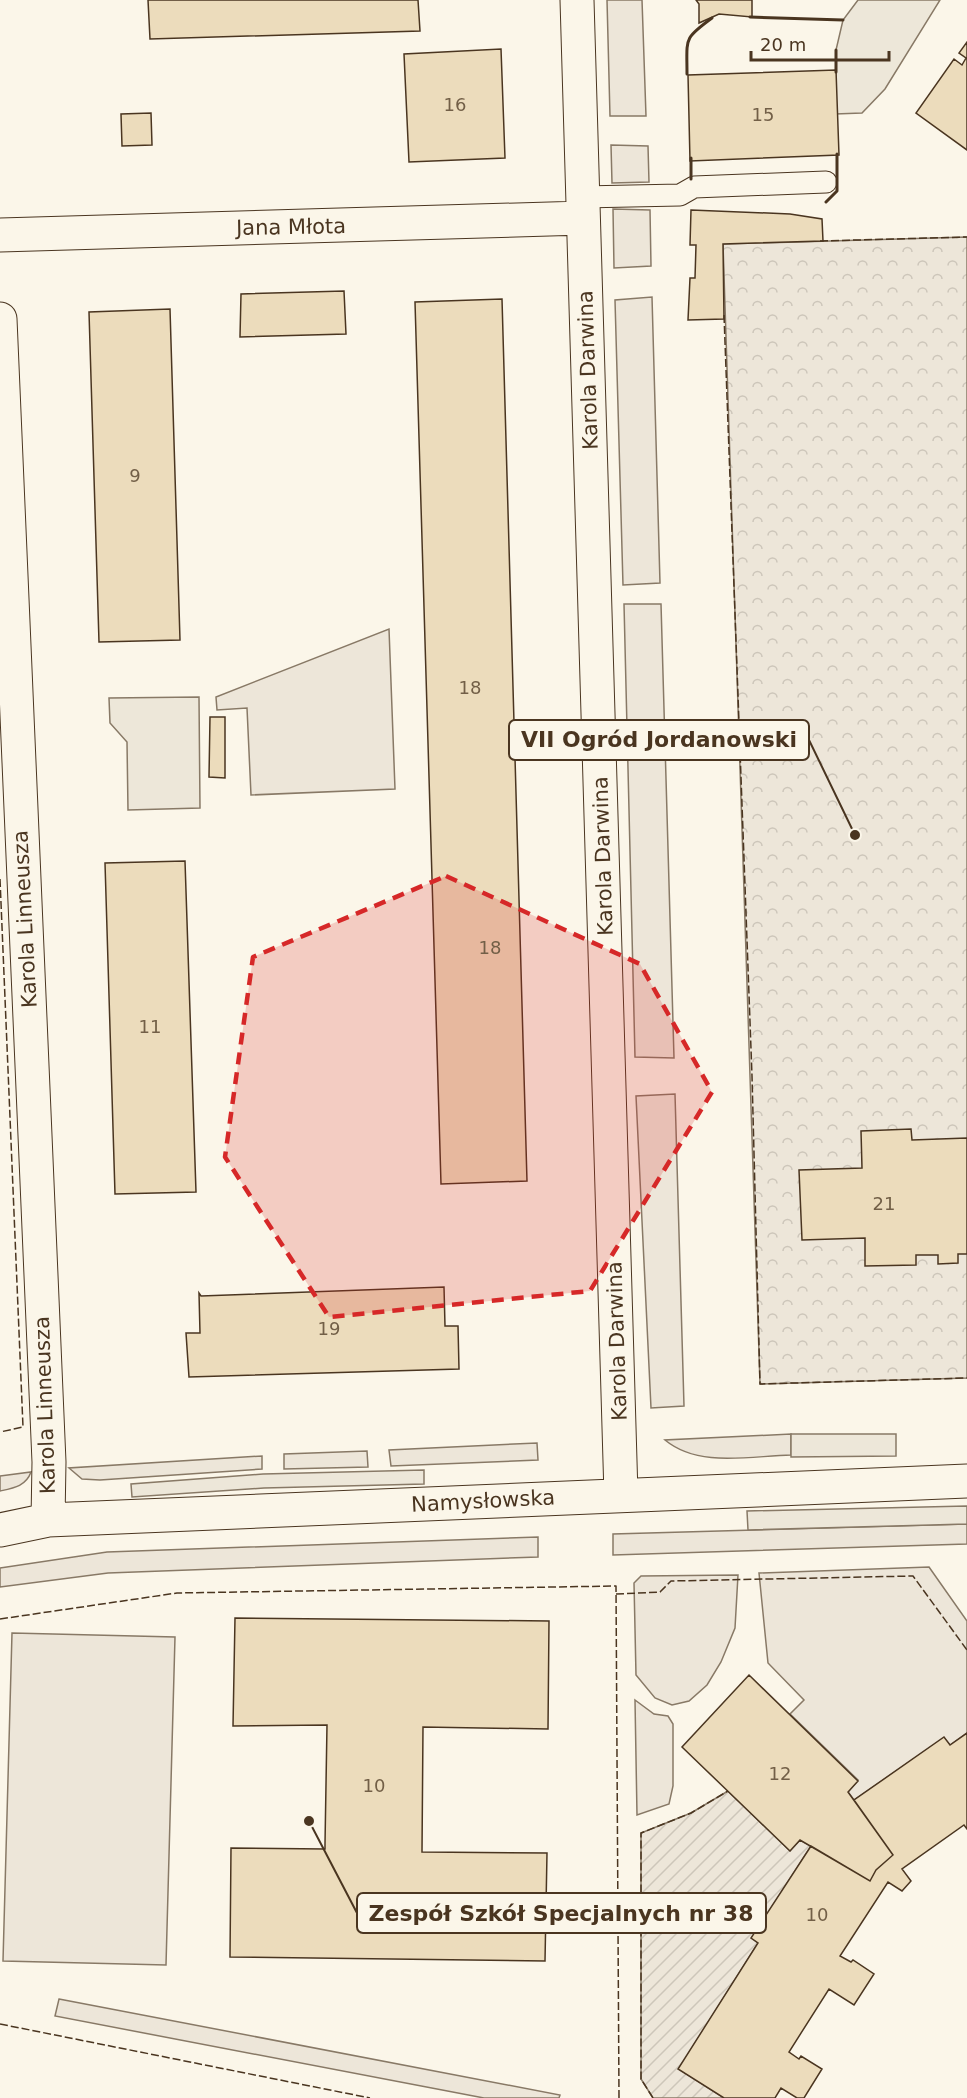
<svg xmlns="http://www.w3.org/2000/svg" width="967" height="2098" viewBox="0 0 967 2098" font-family="'DejaVu Sans',sans-serif">
<defs>
<pattern id="park-crowns" width="20" height="18" patternUnits="userSpaceOnUse" patternTransform="scale(1.5)"><rect width="20" height="18" fill="#ede6d9"/><path d="M2 6a3 3 0 1 1 6 0M12 15a3 3 0 1 1 6 0" fill="none" stroke="#cdc6ba"/></pattern>
<pattern id="garden-furrows" width="10" height="10" patternUnits="userSpaceOnUse" patternTransform="scale(1.5)"><rect width="10" height="10" fill="#ede6d9"/><path d="M-1 1l2-2M0 10L10 0M9 11l2-2" fill="none" stroke="#cdc6ba"/></pattern>
</defs>
<rect width="100%" height="100%" fill="#fbf6e9"/>
<!-- grass -->
<path fill="#ede6d9" stroke="#887966" stroke-width="1.5" d="M 607,0 L 642,0 L 646,116 L 610,116 Z
M 611,145 L 648,146 L 649,182 L 612,183 Z
M 613,209 L 650,210 L 651,266 L 614,268 Z
M 652,297 L 660,583 L 623,585 L 615,300 Z
M 624,604 L 661,604 L 674,1058 L 635,1057 Z
M 389,629 L 395,789 L 251,795 L 247,708 L 217,710 L 216,697 Z
M 675,1094 L 684,1406 L 651,1408 L 636,1096 Z
M 791,1434 L 791,1455 C 749,1456 699,1468 665,1440 Z
M 537,1443 L 538,1460 L 391,1466 L 389,1450 Z
M 367,1451 L 368,1467 L 284,1469 L 284,1454 Z
M 262,1456 L 262,1469 L 100,1480 L 82,1479 L 69,1468 Z
M 31,1472 C 26,1486 14,1488 0,1491 L 0,1476 Z
M 967,1524 L 967,1544 L 613,1555 L 613,1534 Z
M 538,1537 L 538,1557 L 108,1573 L 0,1587 L 0,1568 L 107,1552 Z
M 929,1567 L 967,1621 L 967,1733 L 950,1745 L 944,1738 L 854,1800 L 848,1792 L 858,1780 L 790,1714 L 804,1700 L 768,1663 L 759,1573 Z
M 738,1575 L 735,1628 L 721,1662 L 707,1685 L 689,1701 L 672,1705 L 655,1698 L 636,1675 L 634,1583 L 641,1576 Z
M 12,1633 L 175,1637 L 166,1965 L 3,1961 Z
M 635,1700 L 654,1714 L 668,1716 L 673,1724 L 673,1786 L 669,1804 L 637,1815 Z
M 59,1999 L 560,2095 L 559,2098 L 484,2098 L 55,2016 Z"/>
<!-- park -->
<path fill="url(#park-crowns)" stroke="#887966" stroke-width="1.5" d="M 967,237 L 967,1378 L 760,1384 L 723,244 Z"/>
<!-- garden -->
<path fill="url(#garden-furrows)" stroke="#887966" stroke-width="1.5" d="M 728,1791 L 790,1851 L 800,1840 L 811,1846 L 752,1938 L 758,1943 L 679,2069 L 724,2098 L 653,2098 L 641,2079 L 641,1833 L 691,1813 Z"/>
<!-- parking -->
<path fill="#ede7d9" stroke="#887966" stroke-width="1.5" d="M 858,0 L 940,0 L 885,89 L 862,113 L 835,114 L 836,50 L 843,20 Z
M 199,697 L 200,808 L 128,810 L 127,742 L 110,723 L 109,698 Z
M 896,1434 L 896,1456 L 791,1457 L 791,1434 Z
M 424,1470 L 424,1484 L 264,1488 L 132,1497 L 131,1484 L 263,1474 Z
M 967,1506 L 967,1524 L 748,1530 L 747,1511 Z"/>
<!-- building -->
<path fill="#ecdcbc" stroke="#4a3520" stroke-width="1.5" d="M 148,0 L 418,0 L 420,31 L 150,39 Z
M 696,0 L 752,0 L 752,17 L 719,14 L 699,23 L 699,4 Z
M 967,42 L 967,150 L 916,113 L 954,59 L 962,65 L 966,58 L 959,53 Z
M 501,49 L 505,158 L 409,162 L 404,54 Z
M 836,70 L 839,155 L 690,161 L 688,75 Z
M 151,113 L 152,145 L 122,146 L 121,114 Z
M 691,210 L 790,214 L 822,219 L 823,241 L 723,244 L 724,319 L 688,320 L 690,278 L 695,278 L 696,245 L 690,245 Z
M 344,291 L 346,334 L 240,337 L 241,294 Z
M 502,299 L 527,1181 L 441,1184 L 415,302 Z
M 170,309 L 180,640 L 99,642 L 89,312 Z
M 210,717 L 225,717 L 225,778 L 209,777 Z
M 185,861 L 196,1192 L 115,1194 L 105,863 Z
M 911,1129 L 912,1140 L 967,1138 L 967,1254 L 958,1254 L 958,1263 L 938,1264 L 938,1255 L 916,1255 L 916,1265 L 865,1266 L 865,1238 L 802,1240 L 799,1170 L 862,1168 L 861,1131 Z
M 444,1287 L 445,1326 L 458,1326 L 459,1369 L 189,1377 L 186,1333 L 200,1333 L 199,1293 L 201,1296 Z
M 235,1618 L 549,1621 L 548,1729 L 423,1727 L 422,1852 L 547,1853 L 545,1961 L 230,1957 L 231,1848 L 325,1849 L 325,1844 L 327,1725 L 233,1726 Z
M 749,1675 L 858,1781 L 848,1792 L 893,1855 L 876,1870 L 870,1881 L 800,1840 L 790,1851 L 682,1747 Z
M 967,1733 L 967,1829 L 964,1825 L 902,1869 L 911,1881 L 902,1891 L 888,1882 L 840,1956 L 851,1962 L 853,1960 L 874,1974 L 854,2005 L 829,1989 L 789,2052 L 799,2059 L 801,2056 L 822,2069 L 804,2098 L 797,2098 L 781,2088 L 775,2098 L 724,2098 L 678,2069 L 758,1943 L 751,1938 L 811,1846 L 870,1881 L 876,1870 L 893,1855 L 854,1800 L 944,1737 L 950,1745 Z"/>
<g fill="none" stroke-linecap="round" stroke-linejoin="round">
<!-- service casing -->
<g stroke="#4a3520" stroke-width="23">
<path id="service" d="M 582,197 L 680,195 L 694,187 L 826,182"/>
</g>
<!-- minor casing -->
<g stroke="#4a3520" stroke-width="35">
<path id="minor" d="M 577,0 L 621,1495
M 0,235 L 583,218
M 0,319 L 49,1462 L 48,1520
M 0,1530 L 48,1520 L 967,1481"/>
</g>
<!-- service -->
<use href="#service" stroke="#fbf6e9" stroke-width="21"/>
<!-- minor -->
<use href="#minor" stroke="#fbf6e9" stroke-width="33"/>
<!-- fence -->
<path stroke="#4a3520" stroke-width="1.5" stroke-dasharray="8 3" stroke-linecap="butt" d="M 820,241 L 967,237
M 724,315 L 752,1076 L 760,1384 L 967,1378
M 0,879 L 23,1427 L 0,1432
M 616,1594 L 660,1592 L 671,1581 L 913,1576 L 967,1650
M 0,1619 L 177,1593 L 616,1586 L 619,2098
M 0,2024 L 370,2098
M 653,2098 L 641,2079 L 641,1833 L 691,1813 L 728,1791"/>
<!-- wall -->
<path stroke="#4a3520" stroke-width="3" d="M 750,17 L 843,20
M 836,50 L 836,72
M 687,74 C 687,38 683,39 712,18
M 691,158 L 691,179
M 826,202 L 837,191 L 837,154"/>
</g>
<!-- marked area -->
<path fill="#d62828" fill-opacity="0.2" stroke="#d62828" stroke-width="4.5" stroke-dasharray="12 8" stroke-linejoin="round" d="M 446,876 L 640,964 L 712,1092 L 590,1291 L 329,1317 L 225,1157 L 253,957 Z"/>
<g text-anchor="middle" stroke-width="4.5" stroke-linejoin="round" paint-order="stroke">
<!-- number labels -->
<g font-size="18" fill="#725f47">
<text x="455" y="111">16</text>
<text x="763" y="121">15</text>
<text x="135" y="482">9</text>
<text x="470" y="694">18</text>
<text x="490" y="954">18</text>
<text x="150" y="1033">11</text>
<text x="884" y="1210">21</text>
<text x="329" y="1335">19</text>
<text x="780" y="1780">12</text>
<text x="374" y="1792">10</text>
<text x="817" y="1921">10</text>
</g>
<!-- street labels -->
<g font-size="21" fill="#4a3520" stroke="#fbf6e9">
<text transform="translate(291 227) rotate(-1)" y="7">Jana Młota</text>
<text transform="translate(588 370) rotate(-92)" y="7">Karola Darwina</text>
<text transform="translate(603 856) rotate(-92)" y="7">Karola Darwina</text>
<text transform="translate(25 919) rotate(-93)" y="7">Karola Linneusza</text>
<text transform="translate(617 1341) rotate(-92)" y="7">Karola Darwina</text>
<text transform="translate(45 1405) rotate(-92)" y="7">Karola Linneusza</text>
<text transform="translate(483 1501) rotate(-3)" y="7">Namysłowska</text>
</g>
</g>
<!-- callouts -->
<path fill="none" stroke="#4a3520" stroke-width="2" d="M855 835L809 740M309 1821L357 1913"/>
<g fill="#4a3520" stroke="#fbf6e9" stroke-width="2">
<circle cx="855" cy="835" r="6"/>
<circle cx="309" cy="1821" r="6"/>
</g>
<g fill="#fbf6e9" stroke="#4a3520" stroke-width="2">
<rect x="509" y="720" width="300" height="40" rx="6"/>
<rect x="357" y="1893" width="409" height="40" rx="6"/>
</g>
<g font-size="22" text-anchor="middle" font-weight="bold" fill="#4a3520">
<text x="659" y="747">VII Ogród Jordanowski</text>
<text x="561" y="1921">Zespół Szkół Specjalnych nr 38</text>
</g>
<!-- scale -->
<path d="M751 51v9h138v-9" fill="none" stroke="#4a3520" stroke-width="3"/>
<text x="760" y="51" font-size="18" fill="#4a3520" stroke="#fbf6e9" stroke-width="4.5" paint-order="stroke">20 m</text>
</svg>
